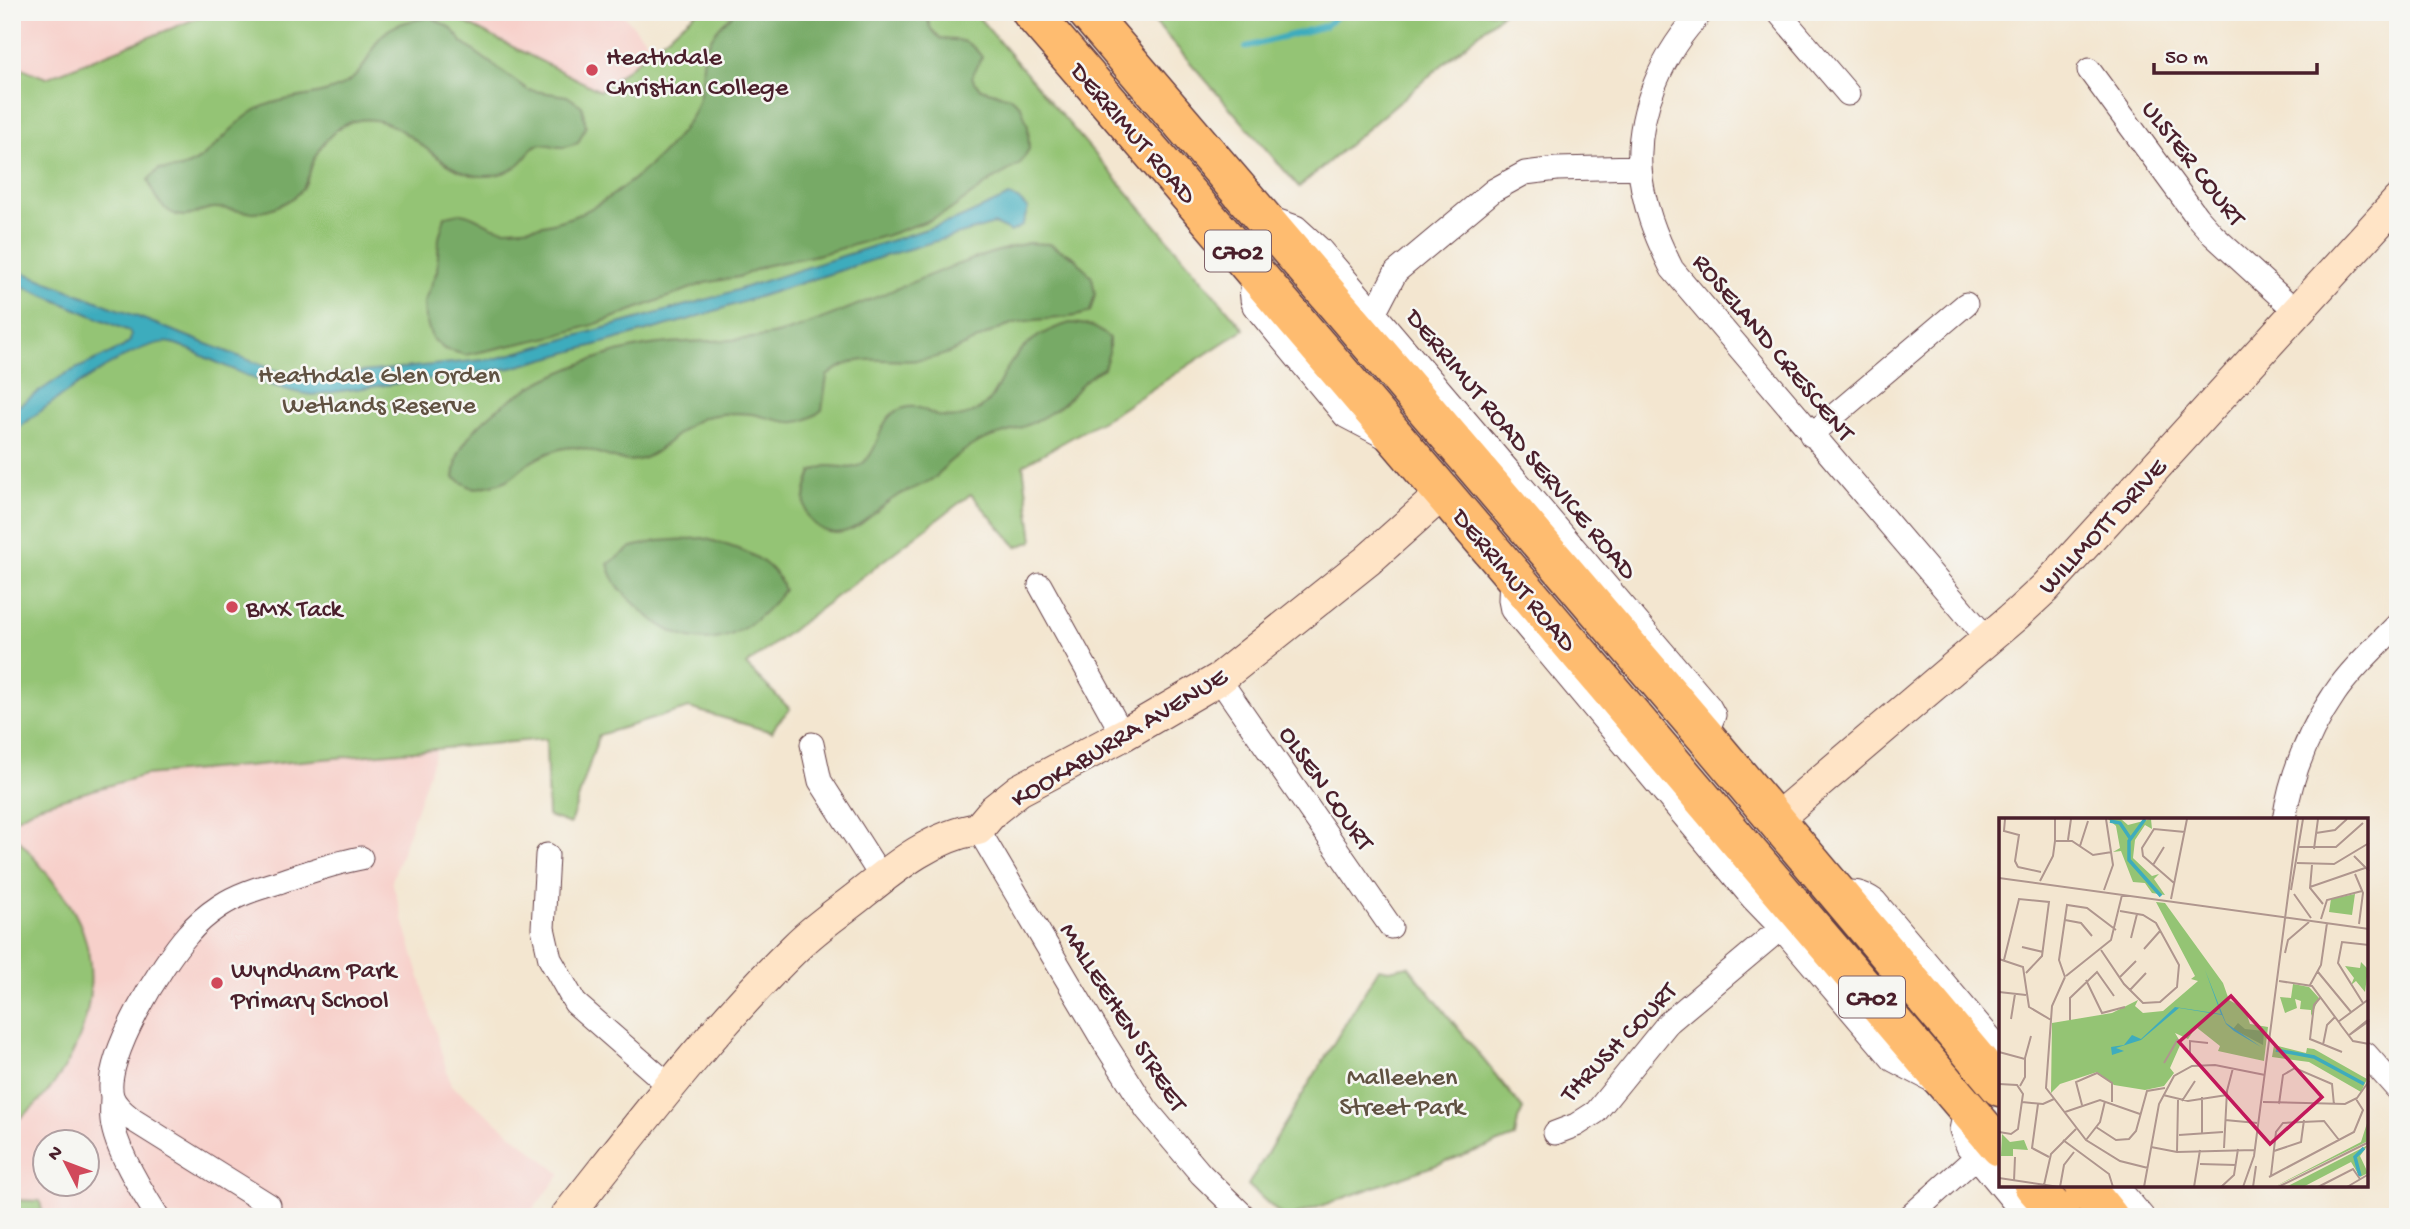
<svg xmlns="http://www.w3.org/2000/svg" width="2410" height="1229" viewBox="0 0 2410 1229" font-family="'Gochi Hand',sans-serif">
<rect width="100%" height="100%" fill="#f6f6f2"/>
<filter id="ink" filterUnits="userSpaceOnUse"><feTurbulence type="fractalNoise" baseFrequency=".0143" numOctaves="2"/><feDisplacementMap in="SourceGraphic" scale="14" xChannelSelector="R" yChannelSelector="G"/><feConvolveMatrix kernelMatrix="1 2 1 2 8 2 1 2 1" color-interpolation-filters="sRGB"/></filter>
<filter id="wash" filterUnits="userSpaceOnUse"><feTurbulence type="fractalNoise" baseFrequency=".00686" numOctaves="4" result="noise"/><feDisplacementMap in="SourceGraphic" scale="28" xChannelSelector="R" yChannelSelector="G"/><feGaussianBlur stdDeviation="1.57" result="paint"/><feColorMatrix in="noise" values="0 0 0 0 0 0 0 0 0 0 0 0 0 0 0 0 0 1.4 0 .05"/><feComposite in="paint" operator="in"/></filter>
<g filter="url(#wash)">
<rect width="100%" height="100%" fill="#f3e6d0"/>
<!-- built -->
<path fill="#f7d0ca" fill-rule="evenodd" d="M 12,12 L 213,12 L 46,78 L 12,64 Z
M 444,12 L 621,12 L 653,48 L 600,91 Z
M 437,749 L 392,881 L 451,1085 L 561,1174 L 527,1217 L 43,1217 L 40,1201 L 12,1200 L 12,821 L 38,806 L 145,775 ZM 46,1142 L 88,1142 L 88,1184 L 46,1184 Z"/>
<!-- green -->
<path fill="#94c474" stroke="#6f7250" stroke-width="2" d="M 213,12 L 444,12 L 600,91 L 697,12 L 974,12 L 1244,329 L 1117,412 L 1023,465 L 1033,541 L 1017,547 L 971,494 L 746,665 L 790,709 L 777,723 L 772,732 L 689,708 L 599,735 L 570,824 L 548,816 L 546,739 L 145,775 L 38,806 L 12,821 L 12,64 L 46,78 Z
M 1160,12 L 1504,12 L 1299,187 L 1153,20 Z
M 12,834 C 23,842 32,856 41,866 C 57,886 73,905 82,929 C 108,999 72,1084 12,1124 Z
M 1408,966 L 1523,1109 L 1518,1120 L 1515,1137 L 1290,1217 L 1283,1217 L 1248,1185 L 1379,968 L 1389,970 Z
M 12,1200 L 40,1201 L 43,1217 L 12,1217 Z"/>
<!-- forest -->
<path fill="#7a6" stroke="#606448" stroke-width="2" d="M 736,12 L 925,12 L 931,29 L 941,39 C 962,40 969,39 982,57 L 972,76 L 974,82 L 981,89 L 1010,97 L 1021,106 L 1028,126 L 1029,149 L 1020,164 L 992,180 L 949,211 L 930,220 L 885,236 L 817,255 L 764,266 L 739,277 L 705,283 L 596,324 L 554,336 L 466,355 L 444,349 L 432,338 L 425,318 L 424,302 L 437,271 L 439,238 L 445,216 C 449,216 456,213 461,213 C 475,214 490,230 506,229 C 527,229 549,225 569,218 C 610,205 680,146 696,107 C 702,93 702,79 703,64 C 704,42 719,25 736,12 Z
M 431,17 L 451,28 L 463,43 L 528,90 L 567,96 L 582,106 L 586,126 L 578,143 C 573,144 568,147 563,147 C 554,148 545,142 537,145 C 531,147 530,152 526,157 C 515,171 498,177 479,176 C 432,172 399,101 346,124 C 333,130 320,146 314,159 C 310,169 309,180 302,189 C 292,202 272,210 255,212 C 241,213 227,207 213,208 C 200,209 192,219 177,215 C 160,209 154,196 148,180 L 159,169 C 203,175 219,134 251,113 C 282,92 323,102 352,79 C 363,70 367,60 373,48 C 385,24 407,21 431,17 Z
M 1028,243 L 1049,244 L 1074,257 L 1092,277 L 1095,294 L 1090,312 C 1066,321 1040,317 1015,323 C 983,332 955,357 920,360 C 884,364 859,350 827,376 L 822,410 C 799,429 784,422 757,415 C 744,412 723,413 710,416 C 681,422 666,453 638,460 C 613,465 589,443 565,448 C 552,450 537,458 526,465 C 520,470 513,478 505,481 C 496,485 484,486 474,489 L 454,478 C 455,470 456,460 459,453 C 488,394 596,351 658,344 C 703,339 750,344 794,329 C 873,302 947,262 1028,243 Z
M 1070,323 C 1087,324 1096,326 1109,338 L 1109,352 L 1104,368 C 1078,380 1077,396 1056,409 C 1042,419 1025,427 1008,432 C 996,436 985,438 973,445 C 965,450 955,457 947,464 C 944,468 941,473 937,476 C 924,486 908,489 894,498 C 870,513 843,552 812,522 C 799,509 806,487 812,472 C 816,470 821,467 827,466 C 840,465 851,472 863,463 C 883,447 876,412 908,407 C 920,405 928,413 938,416 C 951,420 969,416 980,409 C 993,400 997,386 1004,374 C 1020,345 1039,332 1070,323 Z
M 703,538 C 734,547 773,556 784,590 C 741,646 692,659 638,607 C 622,592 614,585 608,564 L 632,547 L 658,541 Z"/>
<!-- water -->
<path fill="#3eacbd" stroke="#446674" stroke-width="2" d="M 1009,196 L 1018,199 L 1028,209 L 1022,226 L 1011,232 L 994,224 L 885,256 L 687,320 L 511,368 L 312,395 C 274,390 241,373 207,358 C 196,353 184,346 172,343 C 140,335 38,411 12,434 L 12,410 L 65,374 L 123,347 L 130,341 L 131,335 L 129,331 L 12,282 L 12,268 L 287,375 L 301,378 L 494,359 L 715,297 L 958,219 Z"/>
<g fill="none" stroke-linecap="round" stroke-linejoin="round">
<!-- stream -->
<path stroke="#3eacbd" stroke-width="6" d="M 1246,47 L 1325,26 L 1342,12"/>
</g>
</g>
<g filter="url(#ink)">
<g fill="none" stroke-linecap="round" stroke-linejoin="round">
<!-- street casing -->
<g stroke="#633d44" stroke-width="25">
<path id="street" d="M 1702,12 C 1663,51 1637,111 1640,167 C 1642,203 1656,237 1672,269 L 1987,639
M 1778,12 L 1848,94
M 2089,70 L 2197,217 L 2213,235 L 2296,311
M 1267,217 L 1296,227 L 1320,249 L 1709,706 L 1714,715 L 1705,736
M 1258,274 C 1252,286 1249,294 1254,306 L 1345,416 L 1385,437
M 1375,312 L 1396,272 L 1494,190 L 1525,173 L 1557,169 L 1640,167
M 1811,435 L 1966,304
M 1511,574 L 1510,600 L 1512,610 L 1752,898 L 1781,928 L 1893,1060 L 1935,1082
M 1040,585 L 1123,735
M 1219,679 L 1391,927
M 812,744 L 820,781 L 882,878
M 2284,820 C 2291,774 2309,731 2335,693 C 2352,668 2377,646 2398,624
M 978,829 L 1102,1039 L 1147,1110 L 1201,1174 L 1245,1217
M 547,855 L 543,928 L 550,959 L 575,1003 L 671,1087
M 1838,894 C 1853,890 1862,892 1875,901 L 2000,1049
M 2366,1054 L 2398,1090
M 112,1097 C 112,1104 111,1113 112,1120 C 115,1149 142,1192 158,1217
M 1966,1107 L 1961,1130 L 1968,1147 L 2026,1217
M 1555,1133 L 1576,1125 L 1596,1112 L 1668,1023 L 1781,928
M 2116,1185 L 2143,1217
M 269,1205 L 133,1120 C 125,1113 115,1106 112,1096 C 102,1059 163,962 188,934 C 197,923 208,914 220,906 C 238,894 259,888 279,882 C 306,873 333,863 361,858
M 1909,1217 L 1976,1157"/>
</g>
<!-- secondary casing -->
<g stroke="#633d44" stroke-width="34">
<path id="secondary" d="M 1775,820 L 2017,614 L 2045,588 L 2398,201
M 566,1217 C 640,1124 712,1028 797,946 C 816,927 839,912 859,896 C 895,867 932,836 978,829 L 994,810 L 1019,790 L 1123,735 L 1219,679 L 1367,561 L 1443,493"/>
</g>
<!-- highway casing -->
<g stroke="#633d44" stroke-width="41">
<path id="highway" d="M 1031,12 C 1357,388 1676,770 2000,1147
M 1087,12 L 1705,736 L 2000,1087
M 2033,1185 L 2061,1217
M 2083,1185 L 2109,1217"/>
</g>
<!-- street -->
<use href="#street" stroke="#fff" stroke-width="23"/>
<!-- secondary -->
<use href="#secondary" stroke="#ffe4c6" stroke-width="32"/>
<!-- highway -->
<use href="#highway" stroke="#febc70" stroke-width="38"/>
</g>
</g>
<!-- markers -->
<g fill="#d1495b" stroke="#f6f6f2" stroke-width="2.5">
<circle cx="592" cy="70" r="7"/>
<circle cx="232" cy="607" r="7"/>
<circle cx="217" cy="983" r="7"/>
</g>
<g text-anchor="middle" stroke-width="5" stroke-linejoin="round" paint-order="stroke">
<!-- shield labels -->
<g fill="#f6f6f2" stroke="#7e6067" stroke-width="2">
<rect x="1205" y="230.5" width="66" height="41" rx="5"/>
<rect x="1839" y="976.5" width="66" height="41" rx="5"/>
</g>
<g font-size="24" font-weight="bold" fill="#4a1f2b">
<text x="1238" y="259">C702</text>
<text x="1872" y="1005">C702</text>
</g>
<!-- poi labels -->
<g font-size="26" fill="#4a1f2b" stroke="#f6f6f2" text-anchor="start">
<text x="606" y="64">Heathdale<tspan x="606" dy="30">Christian College</tspan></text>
<text x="246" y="616">BMX Tack</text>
<text x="231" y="977">Wyndham Park<tspan x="231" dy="30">Primary School</tspan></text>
</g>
<!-- street labels -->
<g font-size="26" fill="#4a1f2b" stroke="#f6f6f2">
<text transform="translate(1135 132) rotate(49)" y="9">DERRIMUT ROAD</text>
<text transform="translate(2195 162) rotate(52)" y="9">ULSTER COURT</text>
<text transform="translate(1775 346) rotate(50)" y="9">ROSELAND CRESCENT</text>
<text transform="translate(1523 443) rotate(50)" y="9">DERRIMUT ROAD SERVICE ROAD</text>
<text transform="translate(2101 525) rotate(-47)" y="9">WILLMOTT DRIVE</text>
<text transform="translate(1516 579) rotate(50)" y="9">DERRIMUT ROAD</text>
<text transform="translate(1118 736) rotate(-31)" y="9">KOOKABURRA AVENUE</text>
<text transform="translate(1328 787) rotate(55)" y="9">OLSEN COURT</text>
<text transform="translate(1125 1016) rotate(58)" y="9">MALLEEHEN STREET</text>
<text transform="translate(1617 1041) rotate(-46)" y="9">THRUSH COURT</text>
</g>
<!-- park labels -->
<g font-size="26" fill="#605141" stroke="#f6f6f2">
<text x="379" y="382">Heathdale Glen Orden<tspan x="379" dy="30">Wetlands Reserve</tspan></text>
<text x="1402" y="1084">Malleehen<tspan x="1402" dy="30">Street Park</tspan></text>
</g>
</g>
<!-- overview -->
<g transform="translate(1999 818)">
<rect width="369" height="369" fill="#f3e6d0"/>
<path d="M 109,1 L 122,1 L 129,7 L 152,1 L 153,11 L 146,7 L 136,22 L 134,40 L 153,58 L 160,56 L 155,61 L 166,77 L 153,75 L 146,65 L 134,64 L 122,33 L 114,34 L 121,30 L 117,8 ZM 356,76 L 353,97 L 330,94 L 332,81 ZM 157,84 L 166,85 L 224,165 L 230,182 L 246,191 L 251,206 L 269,209 L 265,243 L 219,233 L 221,228 L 197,209 L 189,221 L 176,215 L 182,225 L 171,250 L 175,255 L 165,268 L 146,272 L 115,267 L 98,254 L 61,266 L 52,275 L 53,205 L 113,195 L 139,182 L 136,188 L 144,195 L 164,193 L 199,163 L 192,161 L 196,158 ZM 362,144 L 369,151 L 366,174 L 357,163 L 352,167 L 355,160 L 346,148 L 361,150 ZM 294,166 L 310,169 L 320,180 L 312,198 L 312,192 L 301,191 L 302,183 L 296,181 L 298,190 L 286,195 L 281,179 L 292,180 ZM 275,227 L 307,235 L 308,230 L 315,231 L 368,261 L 362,274 L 310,244 L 273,239 ZM 369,302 L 369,323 L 275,369 L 362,324 ZM 3,316 L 11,324 L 25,322 L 29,332 L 14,331 L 14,338 L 2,338 ZM 369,327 L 361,338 L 369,355 L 361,359 L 352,344 L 304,369 L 287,369 Z" fill="#94c474"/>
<path d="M 239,205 L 246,211 L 265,213 L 264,227 L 234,211 Z" fill="#7a6"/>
<path d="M 162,85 L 206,152 L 227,205 L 262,229 L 235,213 L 227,206 L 223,197 L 180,190 L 142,222 L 117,230 L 125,233 L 113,237 L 112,229 L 125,227 L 133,217 L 142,221 L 176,189 L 222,196 L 206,152 Z" fill="#3eacbd"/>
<path fill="none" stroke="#3eacbd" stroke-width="3.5" d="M 146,1 L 130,23 L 130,42 L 162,78M 111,3 L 121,5 L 131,20M 277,232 L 315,239 L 365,266M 361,358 L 356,339 L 365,330"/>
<path fill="none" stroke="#af968e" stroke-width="2" d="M 6,1 L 5,13 L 20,17 L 16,43 L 19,49M 56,1 L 56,23M 317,15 L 336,12 L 348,1M 69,22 L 72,1M 81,28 L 89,3M 300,29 L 337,29 L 364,5M 315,31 L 319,1M 355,38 L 370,53M 298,45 L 335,46 L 370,25M 154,47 L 165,29M 313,47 L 311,70 L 324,86M 19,49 L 42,54M 356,56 L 364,75 L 360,106M 0,60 L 370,111M 41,63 L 54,38 L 56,23 L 73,23 L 94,37 L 113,34M 175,65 L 144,38 L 143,30 L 155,11 L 186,14M 311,69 L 366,50M 105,72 L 114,47 L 107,1M 292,72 L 304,1M 295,76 L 312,100M 172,81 L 188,1M 322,101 L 328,82 L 363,73M 66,102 L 82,105 L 93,118M 132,120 L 138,96M 23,129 L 44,134M 145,131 L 161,113M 102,132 L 125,166 L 144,185 L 161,184 L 178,169 L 180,147 L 157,105 L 144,97 L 121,93M 286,135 L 289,122 L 310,104M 0,141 L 24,149 L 30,189 L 52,202M 5,142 L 20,81 L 50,84 L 43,138 L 27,155M 319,154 L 352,194M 67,158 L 112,122 L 123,77M 66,159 L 53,188 L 47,270 L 87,322 L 121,343 L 149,350M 66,159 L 60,142 L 68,87 L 88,90 L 117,112M 120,160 L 137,143M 87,162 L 103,195 L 126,189M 280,163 L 313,168 L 342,207M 311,167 L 322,147 L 328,105M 131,172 L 147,155M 0,174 L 27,177M 321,180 L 315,187 L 311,221 L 343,234M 364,185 L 339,145 L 343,124 L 370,127M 12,201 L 16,176M 370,201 L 349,218 L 370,203M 71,202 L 71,180 L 98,154 L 115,178M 339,204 L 370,181M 341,206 L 354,223 L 370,226M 324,227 L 328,207 L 336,199M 0,234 L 26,241 L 26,259 L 21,268M 191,235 L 191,223 L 209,225M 26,240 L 32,218M 165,245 L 179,221M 0,266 L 18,267 L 24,276 L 19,311 L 12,316 L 0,314M 164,277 L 189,283 L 228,277M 183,283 L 196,263M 23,284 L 44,286 L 55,281M 264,284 L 346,286 L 358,280 L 370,263M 39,286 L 33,330 L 50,339M 280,286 L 284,257 L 296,250 L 333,266 L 335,287M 83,287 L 77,264 L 98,255 L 113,265 L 113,284M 66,294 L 101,282 L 141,296M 226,302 L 258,305M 97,309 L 117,322 L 130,321 L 137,313 L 148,273 L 166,270M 203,315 L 203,279M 180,317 L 224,314M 64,322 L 110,356 L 114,369M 87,322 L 101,304 L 106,283M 152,329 L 178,334 L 255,332M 225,330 L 228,273 L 234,250M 275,333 L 302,324 L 305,302M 178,334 L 179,282M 201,346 L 237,347M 272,357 L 277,314 L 284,305 L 325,303 L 340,322M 270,359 L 355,314 L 364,292 L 357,281M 0,360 L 60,369M 15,363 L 16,339M 45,367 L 52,336 L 77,311M 61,369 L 65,347 L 75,334M 145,369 L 160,286 L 175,258 L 193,248 L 216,247 L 266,257M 195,369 L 201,332M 222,369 L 235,357 L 239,331M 244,369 L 255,338 L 299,1M 254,369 L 257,348M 279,369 L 370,324M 319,369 L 354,351 L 361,361M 348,369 L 370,356"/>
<path fill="#c2185b" fill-opacity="0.15" stroke="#c2185b" stroke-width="3.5" d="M 232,178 L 323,279 L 271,326 L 180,224 Z"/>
<rect width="369" height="369" fill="none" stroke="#4a1f2b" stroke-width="3.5"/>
</g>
<!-- margin -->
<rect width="2410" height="1229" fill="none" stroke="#f6f6f2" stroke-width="42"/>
<!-- north arrow -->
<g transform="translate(66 1163) rotate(312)"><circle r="33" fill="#f6f6f2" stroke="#b1a0a2" stroke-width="2"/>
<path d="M0-5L12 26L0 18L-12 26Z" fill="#d1495b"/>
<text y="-10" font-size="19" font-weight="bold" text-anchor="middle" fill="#4a1f2b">N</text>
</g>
<!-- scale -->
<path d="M2154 63v10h163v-10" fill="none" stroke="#4a1f2b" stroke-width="3.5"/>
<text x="2165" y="63" font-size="21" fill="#4a1f2b" stroke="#f6f6f2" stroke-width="5" paint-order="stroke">50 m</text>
</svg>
